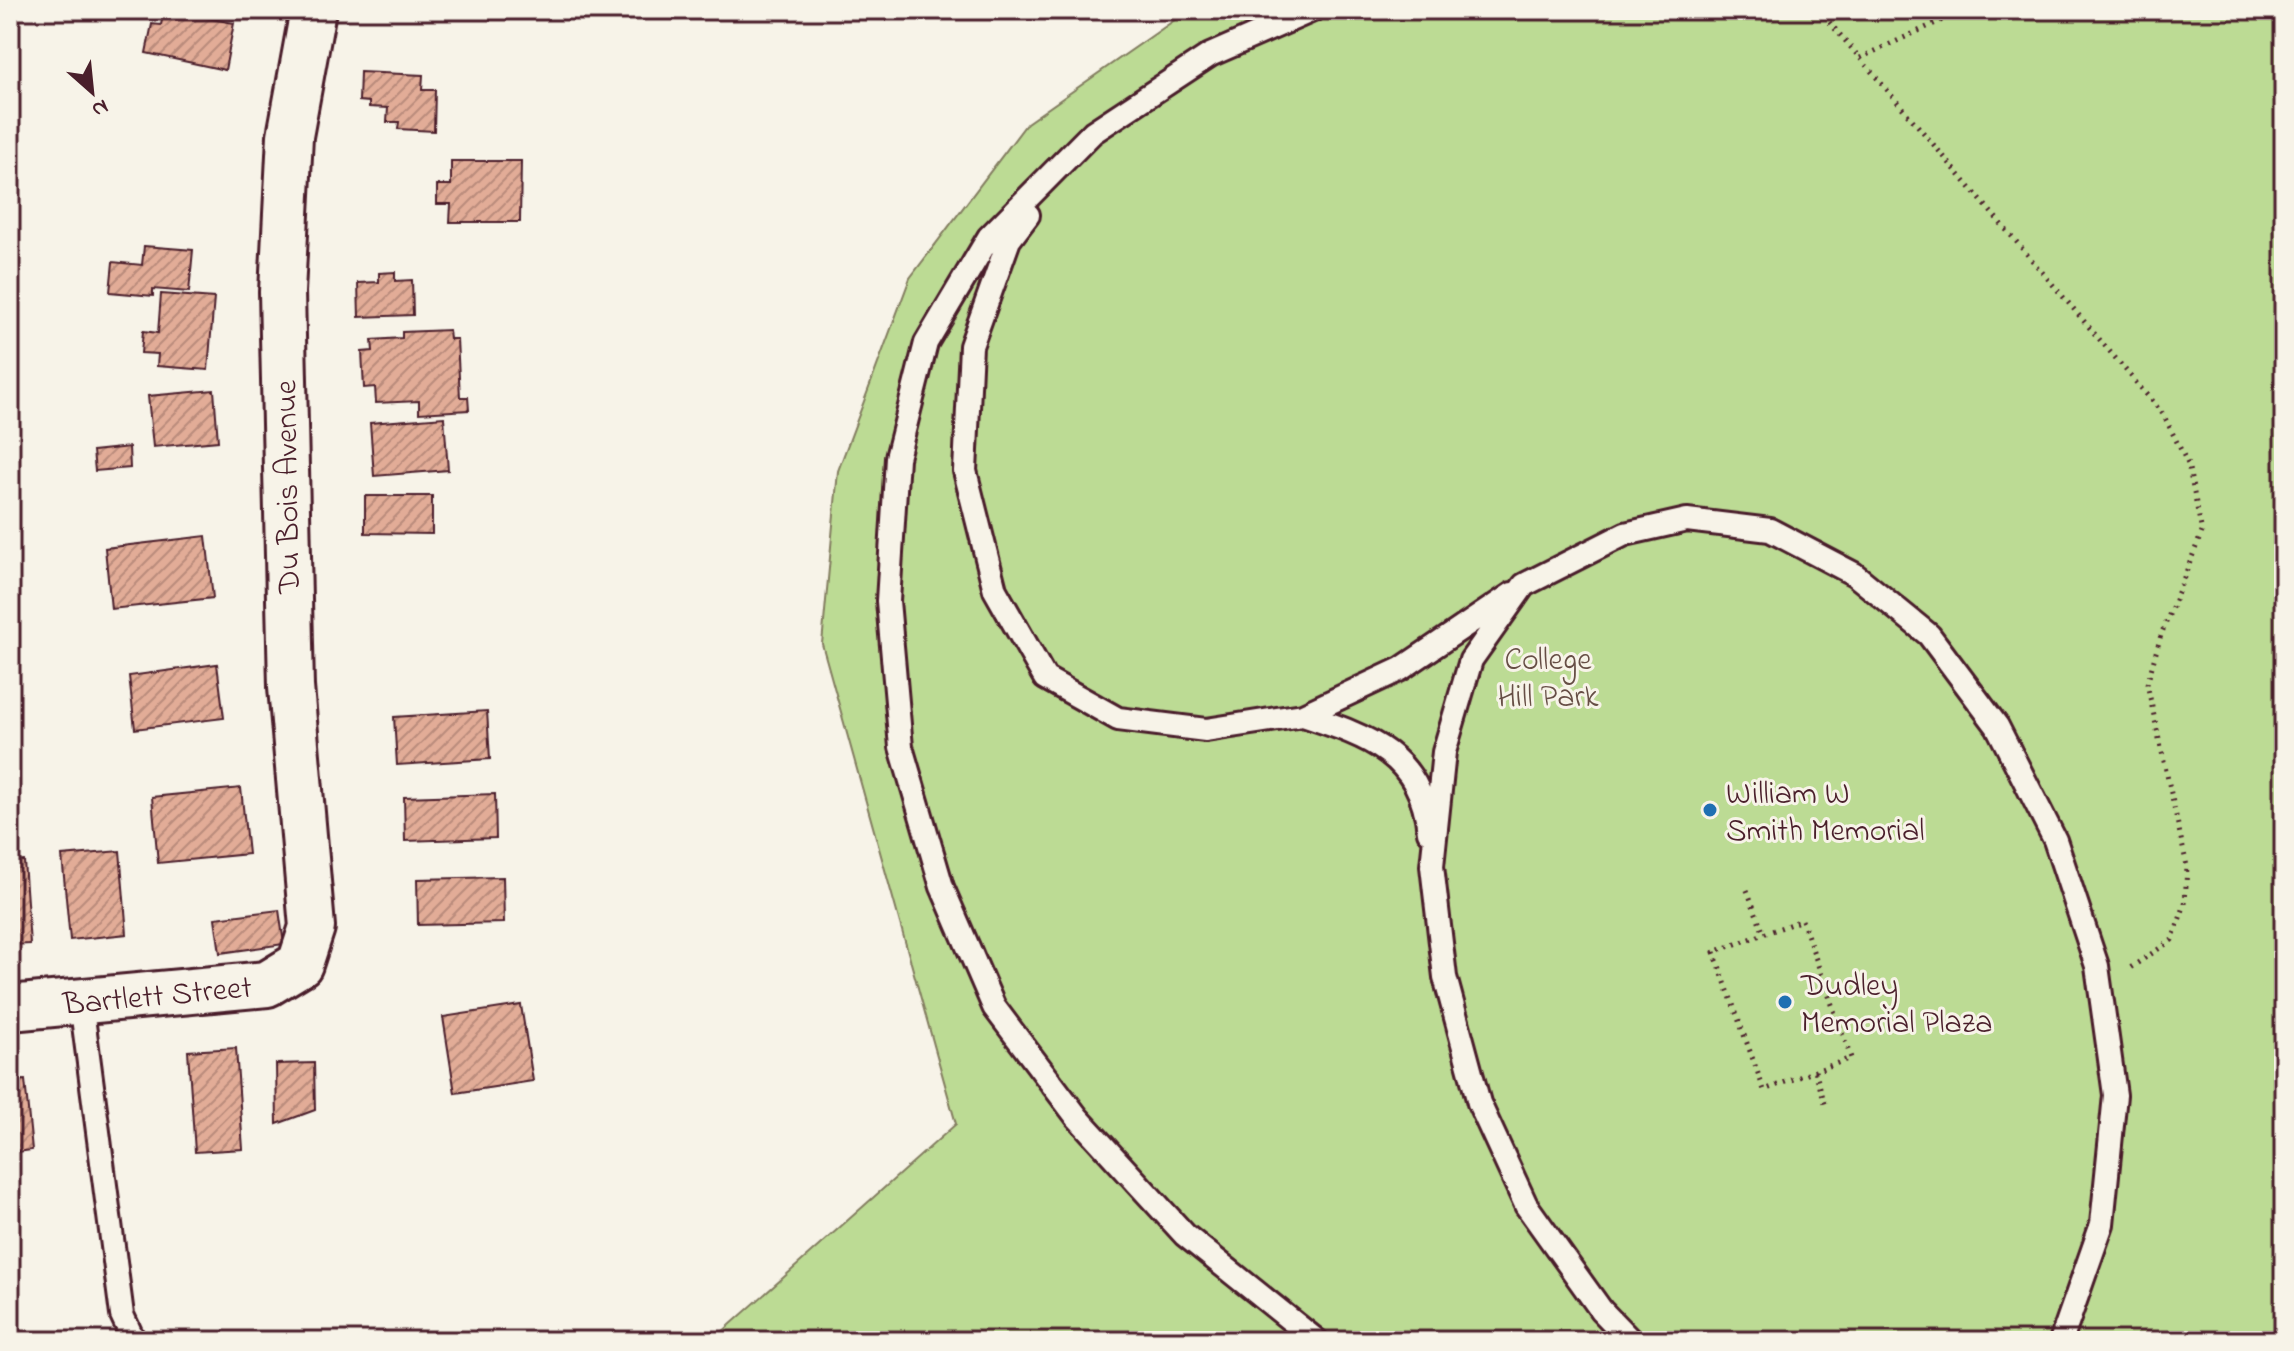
<svg xmlns="http://www.w3.org/2000/svg" width="2294" height="1351" viewBox="0 0 2294 1351" font-family="'Indie Flower',sans-serif">
<defs>
<pattern id="building-hatch" width="6" height="6" patternUnits="userSpaceOnUse" patternTransform="scale(2)"><rect width="6" height="6" fill="#e2ac97"/><path d="M-1 1l2-2M0 6l6-6M5 7l2-2" fill="none" stroke="#b98b7b"/></pattern>
</defs>
<rect width="100%" height="100%" fill="#f7f3e8"/>
<filter id="ink" filterUnits="userSpaceOnUse"><feTurbulence type="fractalNoise" baseFrequency=".0125" numOctaves="2"/><feDisplacementMap in="SourceGraphic" scale="16" xChannelSelector="R" yChannelSelector="G"/><feConvolveMatrix kernelMatrix="1 2 1 2 8 2 1 2 1" color-interpolation-filters="sRGB"/></filter>
<g filter="url(#ink)">
<!-- green -->
<path fill="#bcdb94" stroke="#837d60" stroke-width="2" d="M 1189,10 L 2284,10 L 2284,1341 L 712,1341 L 956,1124 L 822,644 L 838,471 L 910,278 L 1027,123 Z"/>
<!-- building -->
<path fill="url(#building-hatch)" stroke="#4a1f2b" stroke-width="2" d="M 164,10 L 234,23 L 225,70 L 146,53 L 152,24 L 161,25 Z
M 360,72 L 423,75 L 422,90 L 435,90 L 434,131 L 398,129 L 399,122 L 387,122 L 388,108 L 369,107 L 369,102 L 359,101 Z
M 451,161 L 521,161 L 520,222 L 450,222 L 451,204 L 437,204 L 437,185 L 451,185 Z
M 144,246 L 193,250 L 189,292 L 153,289 L 153,296 L 110,292 L 113,262 L 142,265 Z
M 395,272 L 395,281 L 412,280 L 413,315 L 359,317 L 358,283 L 379,282 L 379,273 Z
M 161,294 L 214,298 L 208,370 L 157,366 L 158,354 L 141,353 L 143,331 L 158,333 Z
M 449,330 L 450,339 L 457,339 L 460,397 L 468,397 L 469,410 L 419,413 L 419,401 L 376,403 L 375,387 L 364,388 L 362,352 L 373,351 L 372,340 L 402,338 L 402,332 Z
M 214,390 L 218,441 L 153,447 L 148,396 Z
M 444,417 L 448,470 L 374,476 L 370,423 Z
M 129,447 L 130,468 L 95,471 L 93,451 Z
M 365,496 L 432,496 L 432,534 L 365,533 Z
M 206,536 L 213,598 L 111,609 L 105,548 Z
M 217,664 L 224,718 L 135,729 L 129,676 Z
M 487,711 L 490,759 L 397,765 L 394,717 Z
M 241,788 L 248,854 L 158,863 L 152,797 Z
M 495,794 L 496,838 L 405,841 L 404,797 Z
M 120,851 L 127,934 L 70,940 L 62,856 Z
M 24,861 L 30,944 L 10,945 L 10,862 Z
M 503,877 L 504,923 L 418,925 L 417,879 Z
M 279,910 L 284,944 L 220,953 L 215,918 Z
M 521,1005 L 533,1081 L 455,1093 L 443,1017 Z
M 236,1048 L 243,1149 L 195,1152 L 188,1051 Z
M 314,1063 L 315,1110 L 277,1124 L 276,1064 Z
M 25,1080 L 32,1150 L 10,1153 L 10,1081 Z"/>
<g fill="none" stroke-linecap="round" stroke-linejoin="round">
<!-- service casing -->
<g stroke="#4a1f2b" stroke-width="28">
<path id="service" d="M 1313,10 L 1210,55 L 1093,132 L 989,237 L 926,343 L 897,458 L 888,601 L 901,747 L 942,887 L 994,1007 L 1077,1117 L 1185,1235 L 1317,1341
M 1028,215 L 1009,240 L 971,346 L 965,471 L 995,590 L 1045,678 L 1118,719 L 1206,730 L 1303,715 L 1401,669 L 1512,594
M 1303,715 C 1369,737 1421,754 1429,832
M 81,1002 L 122,1315 L 134,1341
M 1631,1341 L 1601,1310 L 1526,1205 L 1479,1103 L 1445,977 L 1432,866 L 1444,752 L 1471,660 L 1524,585 L 1625,534 L 1687,520 L 1770,530 L 1854,574 L 1929,635 L 1997,726 L 2055,840 L 2097,966 L 2115,1095 L 2102,1224 L 2061,1341"/>
</g>
<!-- minor casing -->
<g stroke="#4a1f2b" stroke-width="50">
<g id="minor">
<path id="s1" d="M 10,1008 L 267,984 L 300,964 L 312,927 L 291,687 L 282,292 L 290,136 L 313,10"/>
</g>
</g>
<!-- path -->
<path stroke="#4a1f2b" stroke-width="5" stroke-dasharray="2 6" stroke-linecap="butt" d="M 1819,10 L 2163,414 L 2188,464 L 2202,532 L 2161,635 L 2147,684 L 2187,866 L 2185,904 L 2172,940 L 2127,970
M 1860,58 L 1964,10
M 1747,890 L 1764,934
M 1802,920 L 1851,1058 L 1764,1090 L 1714,952 Z
M 1815,1071 L 1826,1107"/>
<!-- service -->
<use href="#service" stroke="#f7f3e8" stroke-width="22"/>
<!-- minor -->
<use href="#minor" stroke="#f7f3e8" stroke-width="44"/>
</g>
</g>
<!-- markers -->
<g fill="#1f6fb2" stroke="#f7f3e8" stroke-width="3">
<circle cx="1710" cy="810" r="8"/>
<circle cx="1785" cy="1002" r="8"/>
</g>
<g text-anchor="middle" stroke-width="6" stroke-linejoin="round" paint-order="stroke">
<!-- street labels -->
<g font-size="32" fill="#4a1f2b" stroke="#f7f3e8">
<text transform="translate(286 487) rotate(-91)" y="11">Du Bois Avenue</text>
<text dy="11" stroke="none"><textPath href="#s1" startOffset="148">Bartlett Street</textPath></text>
</g>
<!-- park labels -->
<g font-size="32" fill="#664e45" stroke="#f7f3e8">
<text x="1548" y="669">College<tspan x="1548" dy="37">Hill Park</tspan></text>
</g>
<!-- poi labels -->
<g font-size="32" fill="#4a1f2b" stroke="#f7f3e8" text-anchor="start">
<text x="1726" y="803">William W<tspan x="1726" dy="37">Smith Memorial</tspan></text>
<text x="1801" y="995">Dudley<tspan x="1801" dy="37">Memorial Plaza</tspan></text>
</g>
</g>
<!-- margin -->
<rect width="2294" height="1351" fill="none" stroke="#f7f3e8" stroke-width="40"/>
<rect x="20" y="20" width="2254" height="1311" fill="none" stroke="#4a1f2b" stroke-width="3" filter="url(#ink)"/>
<!-- north arrow -->
<g transform="translate(92 92) rotate(153)" stroke="#f7f3e8" stroke-width="6" paint-order="stroke">
<path d="M0-6L14 30L0 20L-14 30Z" fill="#4a1f2b"/>
<text y="-12" font-size="22" font-weight="bold" text-anchor="middle" fill="#4a1f2b">N</text>
</g>
</svg>
